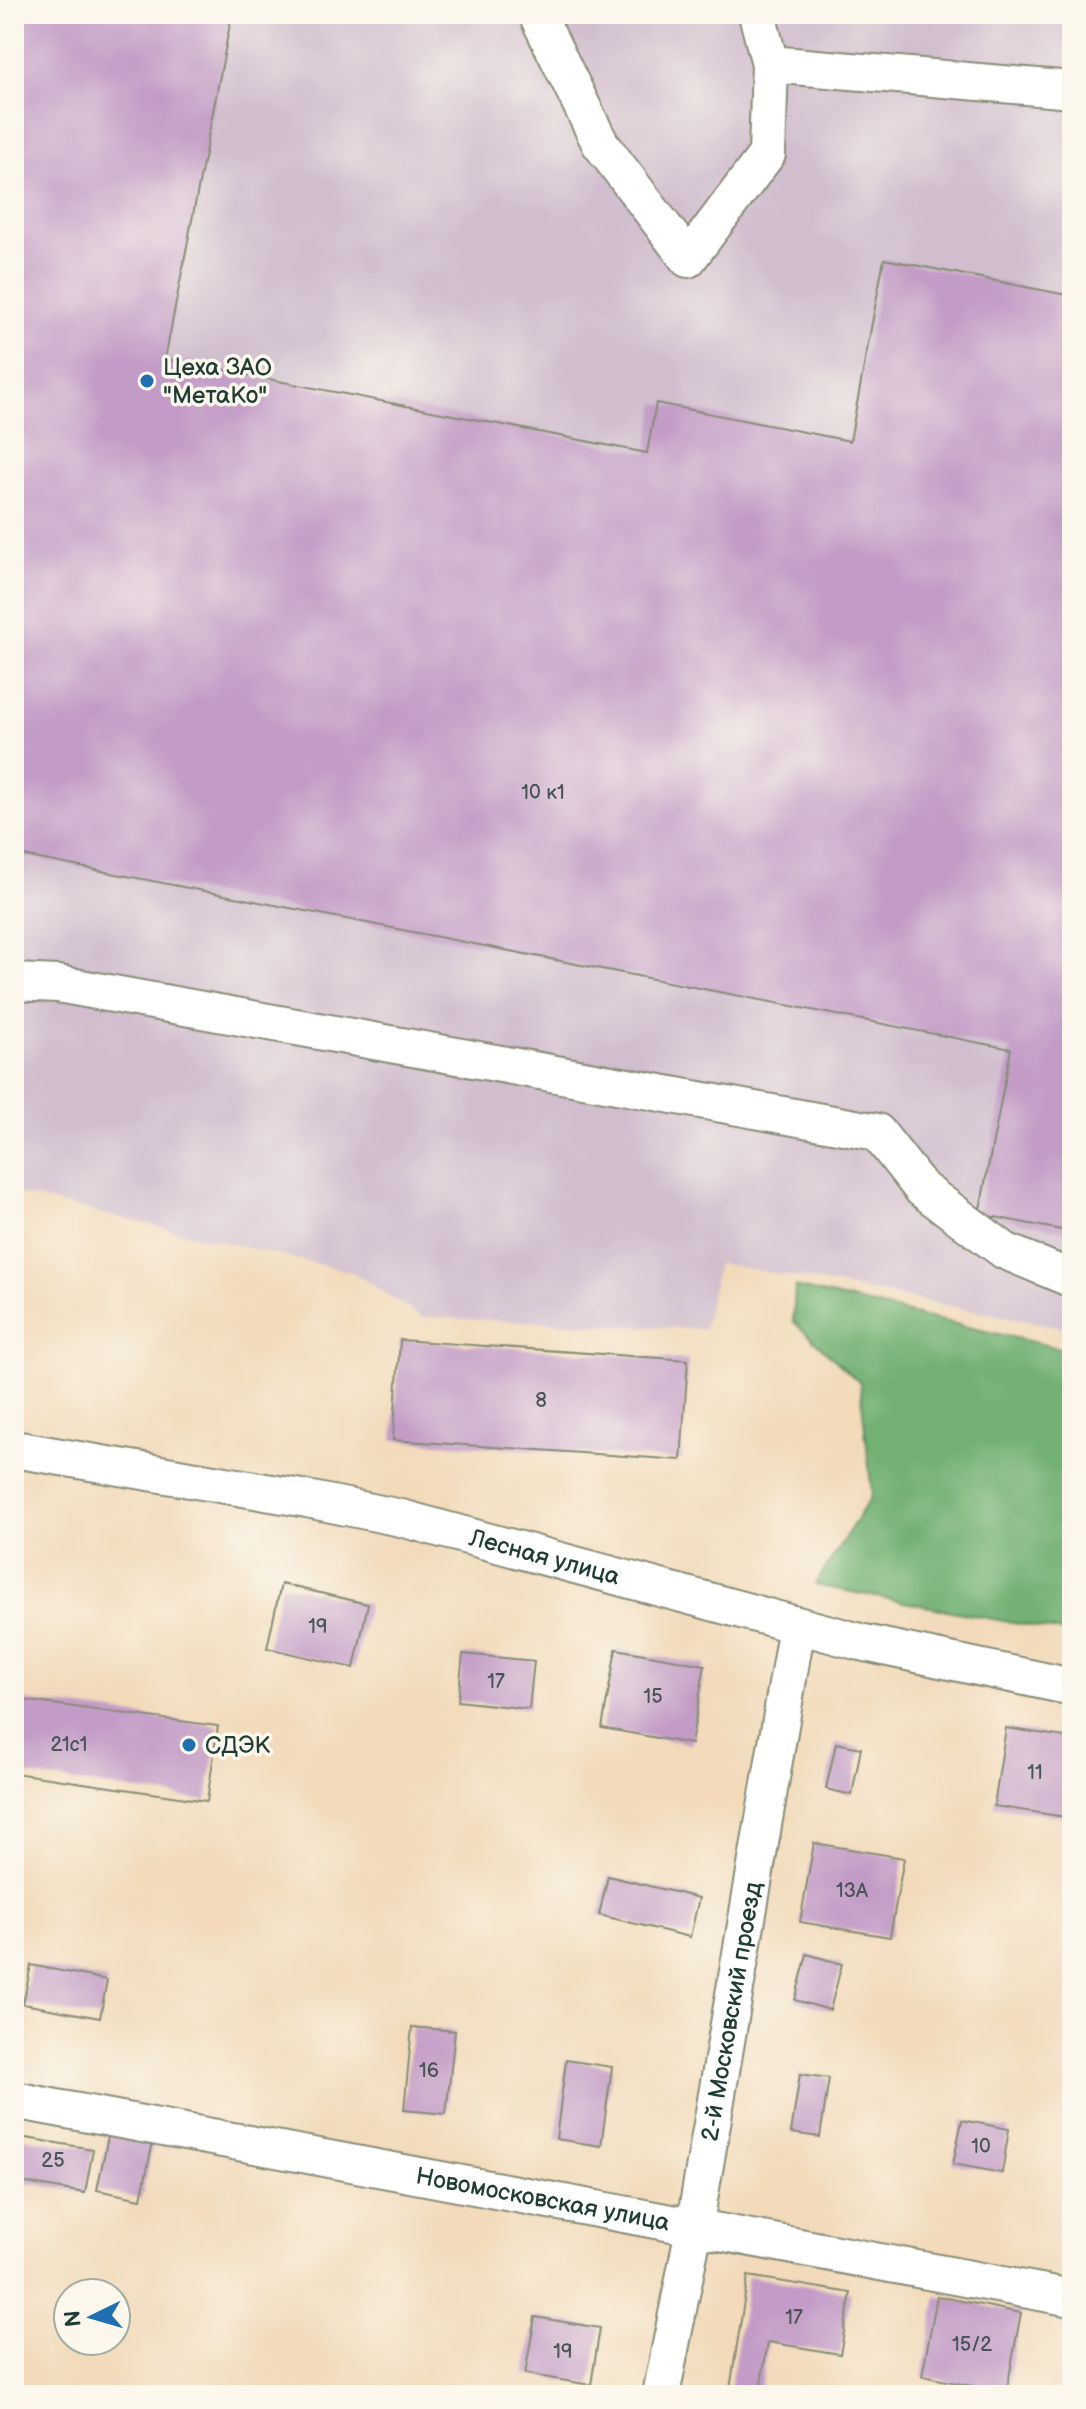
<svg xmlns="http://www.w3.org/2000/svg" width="1086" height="2409" viewBox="0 0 1086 2409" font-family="'Balsamiq Sans',sans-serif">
<rect width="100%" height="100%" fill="#fbf7ec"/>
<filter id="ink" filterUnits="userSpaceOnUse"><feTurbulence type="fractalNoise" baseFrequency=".0125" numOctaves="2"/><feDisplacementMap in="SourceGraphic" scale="16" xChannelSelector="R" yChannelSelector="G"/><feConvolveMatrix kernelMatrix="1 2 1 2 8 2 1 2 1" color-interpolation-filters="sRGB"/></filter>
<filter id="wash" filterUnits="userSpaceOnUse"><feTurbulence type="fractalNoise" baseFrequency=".006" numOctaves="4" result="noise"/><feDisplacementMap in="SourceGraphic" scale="32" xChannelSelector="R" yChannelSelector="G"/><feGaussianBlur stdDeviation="1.8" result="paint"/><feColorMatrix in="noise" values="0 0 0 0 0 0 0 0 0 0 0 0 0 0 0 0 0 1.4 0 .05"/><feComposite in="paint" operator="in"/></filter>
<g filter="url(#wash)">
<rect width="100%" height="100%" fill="#f2daba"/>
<!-- industrial -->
<path fill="#d0bdce" d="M 14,14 L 1072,14 L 1072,1329 L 718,1263 L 704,1329 L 421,1317 L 352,1272 L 14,1193 Z"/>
<!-- forest -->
<path fill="#72b173" stroke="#487754" stroke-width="2" d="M 795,1287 L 1072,1351 L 1072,1634 L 815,1585 L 872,1495 L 860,1383 L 793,1321 Z"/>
<g id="blocks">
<!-- building -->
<path fill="#c29cc6" d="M 14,14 L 232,14 L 165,359 L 647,453 L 656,403 L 850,441 L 884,259 L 1072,296 L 1072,1232 L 979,1214 L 1011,1049 L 14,854 Z
M 400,1340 L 688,1360 L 681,1460 L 393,1440 Z
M 281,1584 L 368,1604 L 354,1668 L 267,1648 Z
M 616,1649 L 705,1665 L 691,1744 L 602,1728 Z
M 463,1654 L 534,1661 L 529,1709 L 458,1701 Z
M 14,1699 L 218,1726 L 207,1801 L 14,1773 Z
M 1006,1728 L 1072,1738 L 1072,1818 L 994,1806 Z
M 836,1743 L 861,1748 L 852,1795 L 826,1789 Z
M 814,1843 L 904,1858 L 890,1937 L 800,1922 Z
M 608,1876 L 699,1898 L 690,1937 L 599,1915 Z
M 807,1954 L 842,1964 L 830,2010 L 795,2000 Z
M 31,1965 L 107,1980 L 100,2018 L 23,2004 Z
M 412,2027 L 455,2031 L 446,2114 L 404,2110 Z
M 566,2060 L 612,2067 L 601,2146 L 556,2139 Z
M 800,2074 L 829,2078 L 820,2137 L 791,2133 Z
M 962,2120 L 1009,2129 L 1002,2173 L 953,2164 Z
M 110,2127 L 154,2137 L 141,2199 L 97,2190 Z
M 20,2137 L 93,2149 L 85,2193 L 14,2181 Z
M 748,2276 L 851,2293 L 840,2354 L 768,2342 L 759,2395 L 729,2395 Z
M 937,2296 L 1021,2313 L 1006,2393 L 922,2376 Z
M 535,2317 L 600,2328 L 591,2385 L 525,2374 Z"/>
</g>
</g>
<g filter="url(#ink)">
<use href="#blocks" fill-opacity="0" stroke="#888c77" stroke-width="2"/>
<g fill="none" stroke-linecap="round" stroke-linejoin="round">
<!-- minor casing -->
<g stroke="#888c77" stroke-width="40">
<g id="minor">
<path d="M 537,14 L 600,143 L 688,259 L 767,154 L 770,64 L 757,14"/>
<path d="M 770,64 L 1072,90"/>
<path d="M 14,982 L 58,984 L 877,1132 L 922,1189 L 1005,1251 L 1072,1279"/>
<path id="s1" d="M 14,1449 L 307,1499 L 401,1518 L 860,1642 L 1072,1687"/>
<path id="s2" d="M 14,2100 L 1072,2298"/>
<path id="s3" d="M 661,2395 L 694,2229 L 797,1626"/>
</g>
</g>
<!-- minor -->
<use href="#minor" stroke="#fff" stroke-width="36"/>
</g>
</g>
<!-- markers -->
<g fill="#1f6fb2" stroke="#fbf7ec" stroke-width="3">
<circle cx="147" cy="381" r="8"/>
<circle cx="189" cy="1745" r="8"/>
</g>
<g text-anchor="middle" stroke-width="7" stroke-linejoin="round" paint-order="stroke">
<!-- number labels -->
<g font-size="20" fill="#485558">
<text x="543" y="799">10 к1</text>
<text x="541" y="1407">8</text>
<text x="318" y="1633">19</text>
<text x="496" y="1688">17</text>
<text x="653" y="1703">15</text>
<text x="69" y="1751">21с1</text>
<text x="1035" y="1779">11</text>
<text x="852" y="1897">13А</text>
<text x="429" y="2077">16</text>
<text x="981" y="2153">10</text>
<text x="53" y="2167">25</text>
<text x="794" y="2324">17</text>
<text x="972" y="2351">15/2</text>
<text x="563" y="2358">19</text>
</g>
<!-- poi labels -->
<g font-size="24" fill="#1f3d34" stroke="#fbf7ec" text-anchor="start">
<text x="163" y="375">Цеха ЗАО<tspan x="163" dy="28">"МетаКо"</tspan></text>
<text x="205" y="1753">СДЭК</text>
</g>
<!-- street labels -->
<g font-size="24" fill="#1f3d34" stroke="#fbf7ec">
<text dy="8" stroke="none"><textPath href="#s1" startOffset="542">Лесная улица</textPath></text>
<text dy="8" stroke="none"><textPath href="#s3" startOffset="390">2-й Московский проезд</textPath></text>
<text dy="8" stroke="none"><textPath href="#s2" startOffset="538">Новомосковская улица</textPath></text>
</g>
</g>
<!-- margin -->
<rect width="1086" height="2409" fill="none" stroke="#fbf7ec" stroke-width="48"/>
<!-- north arrow -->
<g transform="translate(92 2317) rotate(265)"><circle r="38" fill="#fbf7ec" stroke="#a3ada2" stroke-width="2"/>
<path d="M0-6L14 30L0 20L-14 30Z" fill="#1f6fb2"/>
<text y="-12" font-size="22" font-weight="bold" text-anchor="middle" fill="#1f3d34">N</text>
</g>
</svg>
